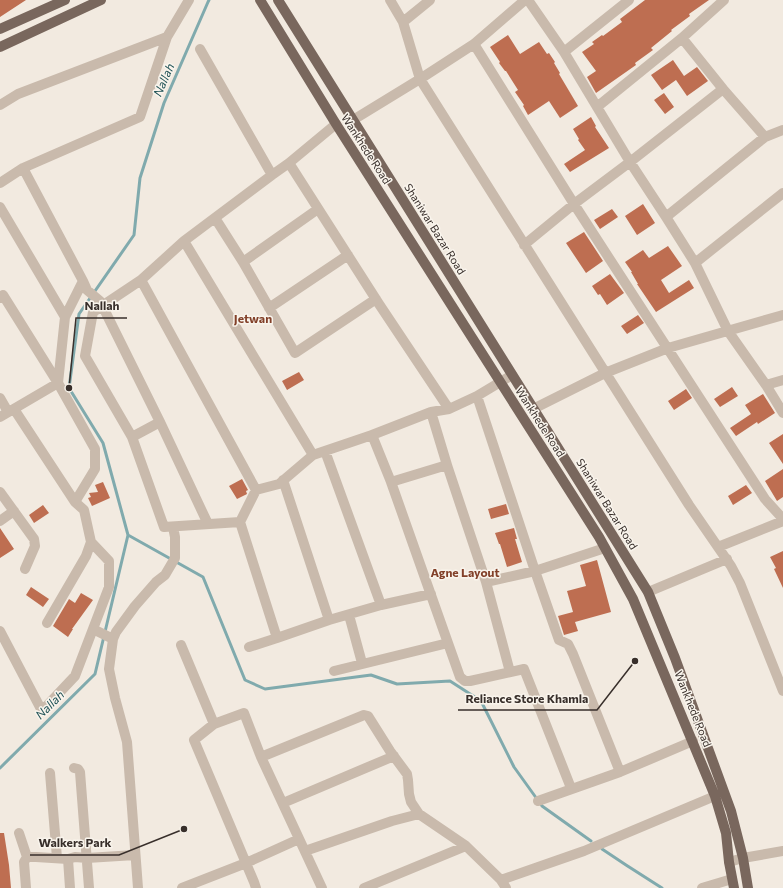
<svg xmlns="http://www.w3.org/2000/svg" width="783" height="888" viewBox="0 0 783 888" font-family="Commissioner,sans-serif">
<rect width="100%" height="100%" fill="#f2eae0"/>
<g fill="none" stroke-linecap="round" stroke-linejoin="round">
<!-- stream -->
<path stroke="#80aaad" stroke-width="3" d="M 128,535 L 203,577 L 245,680 L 265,689 L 371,675 L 397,684 L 450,681 L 481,701 L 514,767 L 542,806 L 591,841
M 0,768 L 95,674 L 128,535 L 103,443 L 69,388 L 79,314 L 134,235 L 140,178 L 164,103 L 208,2 L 209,0
M 602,849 L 626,865 L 662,888"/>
</g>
<!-- building -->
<path fill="#be6e51" d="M 0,0 L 26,0 L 0,17 Z
M 645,0 L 709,0 L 689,14 L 690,16 L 671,30 L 672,31 L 651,48 L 653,50 L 635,63 L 636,65 L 596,93 L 587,77 L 596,71 L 582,52 L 594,44 L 592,42 L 602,35 L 603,36 L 622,22 L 620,19 Z
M 508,35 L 520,54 L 539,42 L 547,54 L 549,53 L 555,62 L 554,63 L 560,73 L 559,74 L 578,106 L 560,118 L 549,101 L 528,115 L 523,106 L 524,105 L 515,92 L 518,90 L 506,71 L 505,71 L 499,63 L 500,62 L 490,47 Z
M 673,60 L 684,76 L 697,67 L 708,81 L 687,96 L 676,80 L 662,90 L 651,75 Z
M 664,93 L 674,107 L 665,114 L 654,100 Z
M 591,117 L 596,126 L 595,127 L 609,148 L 570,172 L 564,164 L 585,150 L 578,140 L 579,139 L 573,129 Z
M 643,204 L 655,223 L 637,235 L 625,216 Z
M 612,209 L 618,217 L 600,229 L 594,220 Z
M 584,232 L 603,261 L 586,273 L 566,243 Z
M 668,246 L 682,266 L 661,280 L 669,293 L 689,280 L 694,288 L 656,312 L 637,284 L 638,284 L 631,272 L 632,272 L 625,262 L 643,250 L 649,258 Z
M 610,274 L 624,293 L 607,305 L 600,294 L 598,295 L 592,286 Z
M 638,315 L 644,323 L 627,334 L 621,326 Z
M 299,372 L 304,380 L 287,390 L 282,381 Z
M 732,387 L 738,396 L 720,407 L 714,399 Z
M 686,389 L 692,398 L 674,410 L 668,401 Z
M 763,394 L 775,413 L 758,424 L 757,422 L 736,436 L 730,428 L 751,414 L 745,405 Z
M 783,434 L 783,464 L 769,443 Z
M 783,469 L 783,497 L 777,501 L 765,481 Z
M 242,479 L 248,490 L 246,491 L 247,494 L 237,499 L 229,486 Z
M 103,482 L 110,498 L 92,506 L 88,498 L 91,497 L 89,493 L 98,492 L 95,485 Z
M 746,485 L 752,493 L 733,505 L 728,496 Z
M 506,504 L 509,514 L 491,519 L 488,509 Z
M 43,505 L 49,513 L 34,523 L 29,515 Z
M 0,528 L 14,549 L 0,558 Z
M 514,528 L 517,539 L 515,539 L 522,562 L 507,567 L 500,544 L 499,544 L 495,533 Z
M 783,551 L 783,588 L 774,569 L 776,568 L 770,557 Z
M 597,560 L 611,612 L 575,622 L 578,631 L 564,635 L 558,616 L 573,612 L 567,591 L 586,586 L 580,565 Z
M 31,587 L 49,599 L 43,607 L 26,595 Z
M 81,593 L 93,600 L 72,629 L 73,629 L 68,637 L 53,626 L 69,599 L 75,603 Z
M 0,833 L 4,833 L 9,865 L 11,888 L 0,888 Z"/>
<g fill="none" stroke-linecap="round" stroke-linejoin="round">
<!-- minor -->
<path stroke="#c9baac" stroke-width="10" d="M 525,0 L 474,44 L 420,79 L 689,505 L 731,566 L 740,583 L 783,691
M 528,0 L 564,52 L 630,162 L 666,217 L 695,263 L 728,331 L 766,385 L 783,413
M 403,22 L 430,0
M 474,44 L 574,204 L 765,499 L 783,519
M 200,49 L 272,175 L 289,163 L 336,124
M 564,52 L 629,0
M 723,89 L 765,137
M 0,105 L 18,94 L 167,37 L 189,0
M 597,107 L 682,38
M 353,120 L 420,79 L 403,22 L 390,0
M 289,163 L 379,304 L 449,409 L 477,396 L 512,375
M 23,168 L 83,281 L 65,317
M 0,183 L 23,168 L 140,117 L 167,37
M 0,207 L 65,317 L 58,383 L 0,417
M 666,217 L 765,137 L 783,130
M 215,218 L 243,262 L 295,353 L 376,299
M 184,241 L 313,455
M 524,245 L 574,204 L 630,162 L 723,89 L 682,38 L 724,0
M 243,262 L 318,209
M 695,263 L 783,193
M 141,280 L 256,490
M 83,281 L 87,290 L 100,301 L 160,422 L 208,524
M 0,298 L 3,295 L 58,383 L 95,449 L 95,469 L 75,502
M 269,308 L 348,255
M 766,385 L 783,380
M 477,396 L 535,571 L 605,548
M 0,398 L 8,412
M 533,409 L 605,373 L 668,348 L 783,315
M 372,435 L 391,482
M 132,437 L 160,422
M 325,451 L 381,605 L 329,620
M 447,465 L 431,412 L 449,409
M 0,492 L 34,539 L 35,546 L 25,569
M 0,521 L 14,511
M 240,522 L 164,527 L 132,437 L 85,356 L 93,312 L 141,280 L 184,241 L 272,175
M 718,547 L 783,521
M 486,582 L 535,571 L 559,640 L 568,644 L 573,654 L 620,772 L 693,741
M 648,592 L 727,559
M 381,605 L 431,594
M 349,615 L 362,663
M 47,623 L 86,556 L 91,542
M 93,629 L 113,639
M 0,631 L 42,711 L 75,676 L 109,587 L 109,561 L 91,542 L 84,510 L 75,502 L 14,409
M 277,638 L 329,620 L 283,480
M 181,645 L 214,724 L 194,740 L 254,882 L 256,888
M 249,647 L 277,638 L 240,522 L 256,490 L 279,484 L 313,455 L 372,435 L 431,412
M 334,671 L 448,643
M 510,672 L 486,582 L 447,465 L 391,482 L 460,677 L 465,681 L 470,681 L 524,669 L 571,788
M 214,724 L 244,713 L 261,757 L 322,888
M 261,757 L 364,715 L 368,716 L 390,751 L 407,774 L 408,780 L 409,794 L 411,802 L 419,814
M 74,768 L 78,769 L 80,772 L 89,888
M 50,773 L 57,858
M 538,801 L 620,772
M 283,803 L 394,756
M 19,833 L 27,857
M 305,851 L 392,821 L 419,814 L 466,846 L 501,880 L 506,888
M 68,859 L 70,888
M 729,862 L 743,858 L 783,851
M 501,880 L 584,851 L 715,796
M 26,888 L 24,862 L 27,857 L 36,857 L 68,859 L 75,857 L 87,858 L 135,855
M 138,888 L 127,742 L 115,698 L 109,669 L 113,639 L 116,632 L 135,606 L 156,582 L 165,575 L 175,558 L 175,537 L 173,527
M 182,888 L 246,863 L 299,839
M 364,888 L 466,846
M 702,888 L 732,879"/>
<!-- major -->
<path stroke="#79675d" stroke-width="10" d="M 260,0 L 336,124 L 599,537 L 633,599 L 715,796 L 726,833 L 729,862 L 734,888
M 278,0 L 648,592 L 675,658 L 731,811 L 743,858 L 748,888
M 0,29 L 65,0
M 0,47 L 101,0"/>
</g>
<g text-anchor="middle" stroke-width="3" stroke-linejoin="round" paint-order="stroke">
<!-- street labels -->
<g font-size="11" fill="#382f2b" stroke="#f9f4ec">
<text transform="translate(366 149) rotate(57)" y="4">Wankhede Road</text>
<text transform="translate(435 229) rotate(58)" y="4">Shaniwar Bazar Road</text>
<text transform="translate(540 422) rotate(57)" y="4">Wankhede Road</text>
<text transform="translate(607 504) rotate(58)" y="4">Shaniwar Bazar Road</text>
<text transform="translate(693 709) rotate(68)" y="4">Wankhede Road</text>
</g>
<!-- water labels -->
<g font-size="12" font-style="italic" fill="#225357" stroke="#f9f4ec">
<text transform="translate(164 80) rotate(-66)" y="4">Nallah</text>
<text transform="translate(50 705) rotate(-45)" y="4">Nallah</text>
</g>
<!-- neighbourhood labels -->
<g font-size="12" font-weight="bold" fill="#824029" stroke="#f9f4ec">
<text x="253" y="323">Jetwan</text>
<text x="465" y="577">Agne Layout</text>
</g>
</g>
<!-- callouts -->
<path fill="none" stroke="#382f2b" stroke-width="1.5" d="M69 388L76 318H127M635 661L597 710H458M184 829L119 855H30"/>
<g fill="#382f2b" stroke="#f9f4ec" stroke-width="1.5">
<circle cx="69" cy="388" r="4"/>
<circle cx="635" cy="661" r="4"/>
<circle cx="184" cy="829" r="4"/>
</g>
<g font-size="12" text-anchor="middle" font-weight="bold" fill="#382f2b" stroke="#f9f4ec" stroke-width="3" stroke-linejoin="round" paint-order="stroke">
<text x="102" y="310">Nallah</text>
<text x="527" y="703">Reliance Store Khamla</text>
<text x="75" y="847">Walkers Park</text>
</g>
</svg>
